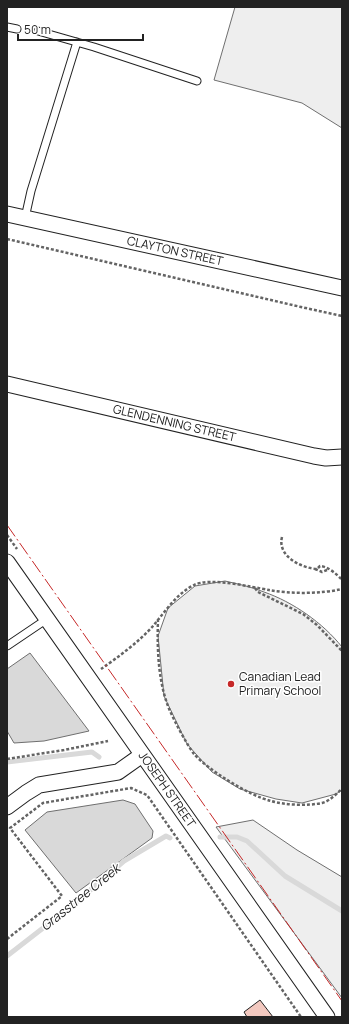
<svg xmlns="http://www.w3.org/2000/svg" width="349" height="1024" viewBox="0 0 349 1024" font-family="Manrope,sans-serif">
<rect width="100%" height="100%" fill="#fff"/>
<!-- green -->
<path fill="#eee" stroke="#6f6f6f" d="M 235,7 L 342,7 L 342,128 L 302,103 L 214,80 Z
M 225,581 C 238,584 252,587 264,592 C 293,602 323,623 342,647 L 342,790 L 336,794 L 302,803 L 276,799 L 240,789 L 212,772 L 187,744 L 164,696 L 158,636 L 168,608 L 195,586 Z
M 253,820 L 297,850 L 342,877 L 342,998 L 216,827 Z"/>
<!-- water -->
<path fill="#d9d9d9" stroke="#6f6f6f" d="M 30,653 L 89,731 L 44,741 L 14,743 L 7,731 L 7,669 Z
M 123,800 L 135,804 L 153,831 L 152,838 L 76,893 L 25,830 L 47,812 Z"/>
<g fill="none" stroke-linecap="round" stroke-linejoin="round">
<!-- stream -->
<path stroke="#d9d9d9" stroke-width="5" d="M 7,762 L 92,752 L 99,757
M 220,837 L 237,837 L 247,841 L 285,876 L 342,911
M 7,956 L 74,904 L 124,861 L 166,836 L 170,838"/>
</g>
<!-- building -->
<path fill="#f3c9c0" stroke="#222" d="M 260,1000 L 273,1017 L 247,1017 L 244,1012 Z"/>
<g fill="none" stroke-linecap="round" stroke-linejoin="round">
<!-- service casing -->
<g stroke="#222" stroke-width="9">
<path id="service" d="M 7,27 L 17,29
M 38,31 L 94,47 L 197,81
M 25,218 L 31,191 L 77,42
M 7,646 L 47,619"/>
</g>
<!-- minor casing -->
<g stroke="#222" stroke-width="17">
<g id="minor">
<path id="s1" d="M 7,214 L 342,288"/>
<path id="s2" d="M 7,384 L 314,456 L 326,458 L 342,457"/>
<path id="s3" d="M 7,562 L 327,1017"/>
<path d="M 7,807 L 26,793 L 39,785 L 118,772 L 142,755"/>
</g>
</g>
<!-- path -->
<path stroke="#646464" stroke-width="2.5" stroke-dasharray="3 2" stroke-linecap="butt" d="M 7,239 L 301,307 L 342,316
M 7,535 L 17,549
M 282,537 C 277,556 301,568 317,569 L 320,566 C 327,566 337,574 342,580
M 315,569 L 322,572 L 327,570
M 255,588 L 258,592 L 303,614 L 317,625 L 342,651
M 158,619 C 157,650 158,683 170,711 C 175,722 187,745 194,754 C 208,770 250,796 271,801 C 284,805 308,806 322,803 C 330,801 336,794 342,789
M 101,669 C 117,658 140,641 153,626 C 165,612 176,594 194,585 C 210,577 251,587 269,590 C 291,594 321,594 342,589
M 7,759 L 64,750 L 108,741
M 7,939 L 62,896 L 10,828 L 43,803 L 131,788 L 147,795 L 301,1017"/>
<!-- service -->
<use href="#service" stroke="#fff" stroke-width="7"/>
<!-- minor -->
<use href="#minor" stroke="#fff" stroke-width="15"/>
<!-- power -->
<path stroke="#c62828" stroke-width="1" stroke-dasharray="14 3 2 3" stroke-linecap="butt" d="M 7,525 L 342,1001"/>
</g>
<!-- markers -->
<circle fill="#c62828" stroke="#fff" stroke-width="1.5" cx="231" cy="684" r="4"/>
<g text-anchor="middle" stroke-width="3" stroke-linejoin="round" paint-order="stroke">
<!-- street labels -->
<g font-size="12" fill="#222" stroke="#fff">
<text dy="4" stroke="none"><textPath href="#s1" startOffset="172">CLAYTON STREET</textPath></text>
<text dy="4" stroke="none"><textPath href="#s2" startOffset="172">GLENDENNING STREET</textPath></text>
<text dy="4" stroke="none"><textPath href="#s3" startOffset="278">JOSEPH STREET</textPath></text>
</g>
<!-- poi labels -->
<g font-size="12" fill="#222" stroke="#fff" text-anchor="start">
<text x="239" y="681">Canadian Lead<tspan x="239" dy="14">Primary School</tspan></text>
</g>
<!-- water labels -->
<g font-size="13" font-style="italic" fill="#222" stroke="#fff">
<text transform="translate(80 897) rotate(-39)" y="5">Grasstree Creek</text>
</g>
</g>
<!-- border -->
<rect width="349" height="1024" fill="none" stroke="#222222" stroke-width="16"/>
<!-- scale -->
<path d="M18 34v6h125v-6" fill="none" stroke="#222222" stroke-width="2"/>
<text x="24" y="34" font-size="12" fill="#222222" stroke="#ffffff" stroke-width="3" paint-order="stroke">50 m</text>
</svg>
